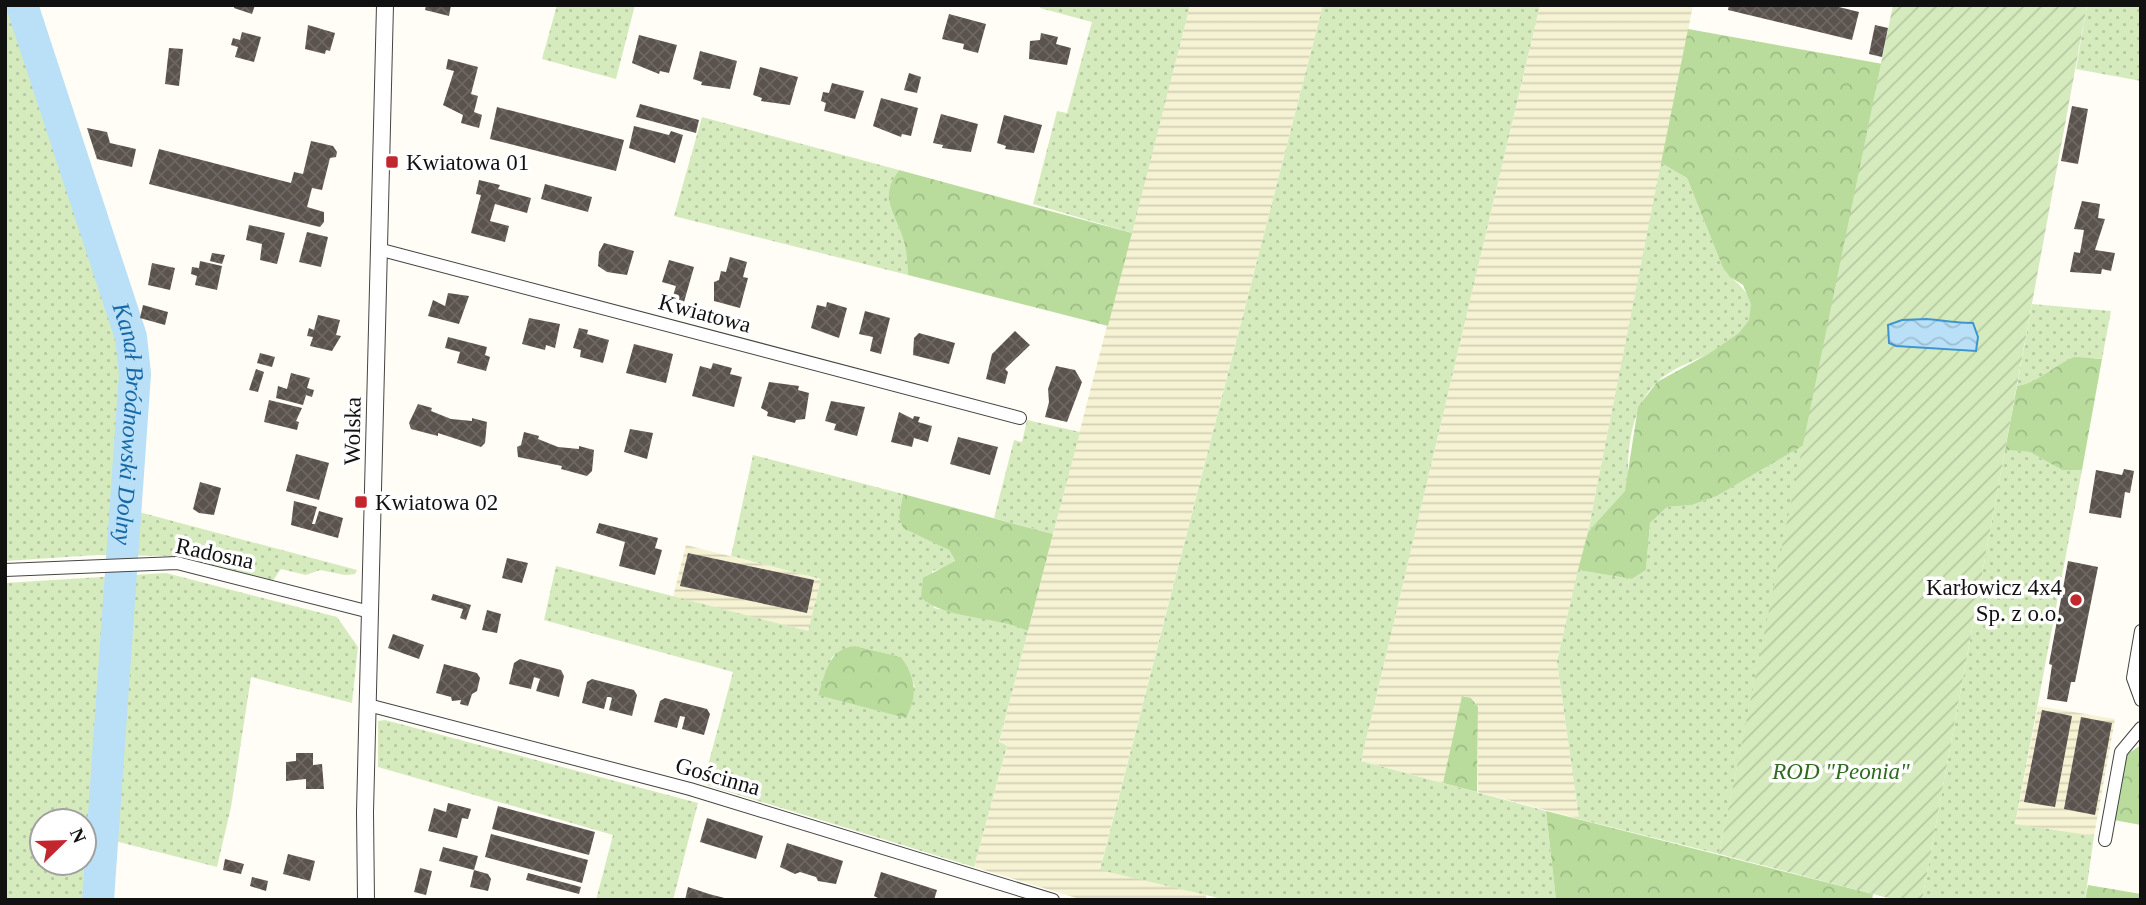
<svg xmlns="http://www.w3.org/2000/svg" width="2146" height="905" viewBox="0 0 2146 905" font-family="Georgia,serif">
<defs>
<pattern id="farmland-rules" width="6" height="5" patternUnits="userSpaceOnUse" patternTransform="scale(1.75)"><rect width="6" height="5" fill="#f6f3d4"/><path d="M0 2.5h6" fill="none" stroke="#d2cfb5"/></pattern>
<pattern id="grass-dots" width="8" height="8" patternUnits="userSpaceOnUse" patternTransform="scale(1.75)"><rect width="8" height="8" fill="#d5ebbd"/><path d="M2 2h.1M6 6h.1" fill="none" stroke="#b6c8a1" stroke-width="1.8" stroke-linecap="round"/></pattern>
<pattern id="forest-crowns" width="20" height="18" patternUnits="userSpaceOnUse" patternTransform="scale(1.75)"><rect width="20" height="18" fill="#b9dc9c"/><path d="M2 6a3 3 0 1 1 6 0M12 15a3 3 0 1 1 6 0" fill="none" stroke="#9ebc85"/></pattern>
<pattern id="garden-furrows" width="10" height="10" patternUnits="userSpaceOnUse" patternTransform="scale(1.75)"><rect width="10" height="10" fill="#d5ebbd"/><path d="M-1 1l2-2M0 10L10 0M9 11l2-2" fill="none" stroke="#b6c8a1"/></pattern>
<pattern id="water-waves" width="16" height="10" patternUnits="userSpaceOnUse" patternTransform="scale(1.75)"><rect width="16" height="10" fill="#b9e0f7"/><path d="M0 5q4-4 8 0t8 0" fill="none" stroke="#9ebfd3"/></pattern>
<pattern id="building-cross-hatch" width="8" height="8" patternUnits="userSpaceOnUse" patternTransform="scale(1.75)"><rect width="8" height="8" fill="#5a524d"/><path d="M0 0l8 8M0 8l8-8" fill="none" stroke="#6d6662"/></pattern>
</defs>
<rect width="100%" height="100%" fill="#fffdf5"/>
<!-- farmland -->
<path fill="url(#farmland-rules)" d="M 1190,5 L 1323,5 L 1100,869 L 1206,895 L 1206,900 L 1083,900 L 974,867 L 1007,747 L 999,743 Z
M 1540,5 L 1693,5 L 1588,532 L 1557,660 L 1579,819 L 1478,792 L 1478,707 L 1471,698 L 1463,696 L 1443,783 L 1361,761 Z
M 686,545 L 821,579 L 808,631 L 673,597 Z
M 2038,706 L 2115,719 L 2094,836 L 2015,825 Z"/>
<!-- grass -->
<path fill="url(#grass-dots)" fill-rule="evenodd" d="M 5,5 L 35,5 L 142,345 L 141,362 L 150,364 L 139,512 L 357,570 L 355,574 L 345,575 L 320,570 L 306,575 L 281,569 L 272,582 L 166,556 L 98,555 L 5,561 Z
M 557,5 L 635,5 L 616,79 L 542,59 Z
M 1041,5 L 1190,5 L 1132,233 L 1033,204 L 1057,111 L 1067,113 L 1092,22 L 1040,8 Z
M 1323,5 L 1540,5 L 1361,761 L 1546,811 L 1556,900 L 1227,900 L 1100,870 Z
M 2087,5 L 2141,5 L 2141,81 L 2076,69 Z
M 702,117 L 899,170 C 877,200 896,213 904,242 C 907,252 907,264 908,275 L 674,216 Z
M 1661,163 L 1687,178 L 1723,268 C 1734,284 1760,294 1749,320 C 1733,355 1682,358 1657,382 C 1636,402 1630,433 1628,461 C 1628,472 1629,483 1624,493 C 1616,509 1600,519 1588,532 Z
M 2032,304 L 2111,311 L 2102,359 C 2068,355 2049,380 2017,386 Z
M 1027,420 L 1080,432 L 1053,534 L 994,518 L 1014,440 L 1022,442 Z
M 1804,445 L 1719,854 L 1579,819 L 1557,661 L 1578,570 L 1632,579 L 1646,570 L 1650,523 L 1667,507 L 1692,505 L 1717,496 Z
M 2005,450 L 2030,452 L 2062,470 L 2082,470 L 2015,824 L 2094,836 L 2085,900 L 1922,900 Z
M 753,455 L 903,494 L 899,516 L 949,550 L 955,562 L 949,567 L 932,571 L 934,608 L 1013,624 L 1028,631 L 999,742 L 1007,746 L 974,867 L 703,784 L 733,672 L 544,620 L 556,566 L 808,631 L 821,579 L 731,556 ZM 855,646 L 901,657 L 915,687 L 818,694 L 832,657 Z
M 166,573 L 337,617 L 358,647 L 352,703 L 251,677 L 231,807 L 217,867 L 115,841 L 111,900 L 5,900 L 5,583 ZM 42,821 L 84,821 L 84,863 L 42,863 Z
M 385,720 L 698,803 L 673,900 L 596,900 L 613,835 L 378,767 L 378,721 Z"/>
<!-- forest -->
<path fill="url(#forest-crowns)" d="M 1688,29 L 1883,64 L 1804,445 L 1717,496 L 1692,505 L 1667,507 L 1650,523 L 1646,570 L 1632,579 L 1578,570 L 1588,532 L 1625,491 L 1638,407 L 1657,382 L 1710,353 L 1739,333 L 1749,320 L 1751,304 L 1743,285 L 1730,277 L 1723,268 L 1687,178 L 1661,163 Z
M 899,170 L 1132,233 L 1108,326 L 908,275 C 907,264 907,252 904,242 C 896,213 877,199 899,170 Z
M 2074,357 L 2102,359 L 2082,470 L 2062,470 L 2030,452 L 2005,450 L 2017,386 C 2040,382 2053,366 2074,357 Z
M 903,494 L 1053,534 L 1028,631 C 995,615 950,621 921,598 L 923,578 L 955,561 L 949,550 L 903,528 L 899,516 Z
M 855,646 L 901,657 C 916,679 918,695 906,718 L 818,695 C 826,673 828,649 855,646 Z
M 1462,696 L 1471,698 L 1478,707 L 1477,792 L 1443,783 Z
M 2138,747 L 2141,747 L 2141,825 L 2114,820 L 2126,755 Z
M 1546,811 L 1873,894 L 1872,900 L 1556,900 Z
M 2088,885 L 2141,894 L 2141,900 L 2085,900 Z"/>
<!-- garden -->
<path fill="url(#garden-furrows)" d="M 1893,5 L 2087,5 L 1922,900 L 1896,900 L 1719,854 Z"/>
<!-- water -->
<path fill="url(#water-waves)" stroke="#3f96cf" stroke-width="2" d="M 1927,319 C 1943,321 1958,323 1973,323 L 1978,337 L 1976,351 L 1896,346 L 1889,343 L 1888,325 L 1902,320 Z"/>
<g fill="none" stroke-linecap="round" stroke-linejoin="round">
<!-- river -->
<path stroke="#b9e0f7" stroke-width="32" id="s1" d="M 22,5 L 131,337 L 135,374 L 98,900"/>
</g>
<!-- building -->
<path fill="url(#building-cross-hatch)" d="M 235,5 L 255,5 L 252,14 L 234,8 Z
M 426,5 L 451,5 L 449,16 L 425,10 Z
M 1729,5 L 1831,5 L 1859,12 L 1852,40 L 1728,10 Z
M 949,14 L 986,24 L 978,53 L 963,49 L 964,44 L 942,39 Z
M 308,25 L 335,33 L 330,51 L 326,50 L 325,54 L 305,49 Z
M 1875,25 L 1888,28 L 1882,57 L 1869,54 Z
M 242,32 L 261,37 L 254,62 L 235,57 L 238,47 L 231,45 L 233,38 L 240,40 Z
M 1041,33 L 1058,37 L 1056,44 L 1071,48 L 1067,65 L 1029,59 L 1030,41 L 1040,40 Z
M 639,35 L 677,45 L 669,73 L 660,71 L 659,74 L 632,63 Z
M 169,48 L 183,49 L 179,86 L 165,84 Z
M 700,51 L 737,61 L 730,89 L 701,85 L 702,82 L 693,79 Z
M 448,59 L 478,67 L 471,94 L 478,96 L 474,112 L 482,115 L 479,128 L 461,123 L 463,115 L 443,105 L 454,71 L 446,69 Z
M 760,67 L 798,77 L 790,105 L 761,101 L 762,98 L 753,95 Z
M 909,73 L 921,77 L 917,93 L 904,90 Z
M 832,83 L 864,91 L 855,119 L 824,111 L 826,103 L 821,101 L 823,92 L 829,93 Z
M 881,98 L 918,108 L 911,136 L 902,134 L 901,137 L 873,126 Z
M 640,104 L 699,120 L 696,133 L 636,117 Z
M 2072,106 L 2088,109 L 2078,164 L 2061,161 Z
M 497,107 L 624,140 L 616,171 L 490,139 Z
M 941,114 L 978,124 L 971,152 L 942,148 L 943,145 L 933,143 Z
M 1004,115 L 1042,125 L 1034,153 L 1005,149 L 1006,146 L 997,143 Z
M 634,126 L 669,135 L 671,131 L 683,135 L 675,163 L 629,148 Z
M 87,128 L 107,132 L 110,143 L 136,149 L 132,167 L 97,159 Z
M 311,141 L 333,146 L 337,152 L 336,157 L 330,158 L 322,190 L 312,188 L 307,207 L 324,212 L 324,222 L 320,227 L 149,184 L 159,149 L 291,183 L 294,172 L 303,174 Z
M 479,180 L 500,185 L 498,189 L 531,198 L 527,213 L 495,204 L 490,221 L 509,226 L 505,242 L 471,233 L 481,195 L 476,194 Z
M 545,184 L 592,197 L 588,212 L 541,199 Z
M 2082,201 L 2100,204 L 2098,218 L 2105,219 L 2095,250 L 2115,253 L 2111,271 L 2102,269 L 2101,274 L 2070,272 L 2074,252 L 2080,253 L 2084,230 L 2074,229 Z
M 249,225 L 285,233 L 277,264 L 260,260 L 262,244 L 246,240 Z
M 307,232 L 328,237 L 321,267 L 299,262 Z
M 604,243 L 634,251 L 627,275 L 607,272 L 598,266 L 599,252 Z
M 212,253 L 225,255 L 222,264 L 210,261 Z
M 730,257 L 747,262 L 743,277 L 748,278 L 740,308 L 714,301 L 714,282 L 719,280 L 721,271 L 726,272 Z
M 669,260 L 694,267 L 684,302 L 672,299 L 676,286 L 662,282 Z
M 200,261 L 222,266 L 217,290 L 195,285 L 197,276 L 191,274 L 192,267 L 199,268 Z
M 152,263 L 175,268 L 170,290 L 148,285 Z
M 448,293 L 469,296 L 459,324 L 428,316 L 433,300 L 445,306 Z
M 827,302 L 847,308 L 839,338 L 811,328 L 817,305 L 826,307 Z
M 143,305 L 168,312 L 165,325 L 140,318 Z
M 865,311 L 890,318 L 881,354 L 870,351 L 873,337 L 859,334 Z
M 318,315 L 340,320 L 336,335 L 341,336 L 332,351 L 310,346 L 313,337 L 307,336 L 309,328 L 314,330 Z
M 529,318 L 560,324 L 555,348 L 546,345 L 545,350 L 522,344 Z
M 579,328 L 588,330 L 587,334 L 609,340 L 603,363 L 580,357 L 581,350 L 573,348 Z
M 1015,331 L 1030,345 L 1005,369 L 1008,372 L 1005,384 L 986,379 L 992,354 Z
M 919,333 L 955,343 L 949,364 L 913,355 L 914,338 Z
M 448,337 L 487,347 L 485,355 L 490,357 L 486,371 L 457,363 L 460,352 L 445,348 Z
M 634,344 L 673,354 L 666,383 L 626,373 Z
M 260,353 L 275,357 L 272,367 L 257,363 Z
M 713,363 L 732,368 L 730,374 L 742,377 L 734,407 L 692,396 L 700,366 L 711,369 Z
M 1056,366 L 1075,370 L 1082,382 L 1067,422 L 1045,417 L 1049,402 L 1048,389 Z
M 256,369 L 264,372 L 258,392 L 249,390 Z
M 291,373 L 310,378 L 307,388 L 314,390 L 312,397 L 306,395 L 303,405 L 276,398 L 278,386 L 287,389 Z
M 769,382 L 799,386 L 798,390 L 809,393 L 805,419 L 796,420 L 795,423 L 767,416 L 768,412 L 761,408 Z
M 269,400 L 302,408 L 296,421 L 299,422 L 297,430 L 264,422 Z
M 831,401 L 865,407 L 857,436 L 834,430 L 836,424 L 825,421 Z
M 418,404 L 432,408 L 431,411 L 451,419 L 472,421 L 472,418 L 487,422 L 485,443 L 481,447 L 438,433 L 438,436 L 411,429 L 409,423 Z
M 899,412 L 913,419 L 914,416 L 920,417 L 918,422 L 932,426 L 928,442 L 914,438 L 912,447 L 891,442 Z
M 630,429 L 653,433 L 647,459 L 624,452 Z
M 524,432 L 539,436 L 538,439 L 558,447 L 579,449 L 579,446 L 594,450 L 592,471 L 587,476 L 561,469 L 562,466 L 518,457 L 517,447 L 521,445 Z
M 958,437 L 998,447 L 990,475 L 950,464 Z
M 296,454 L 329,463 L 319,500 L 286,491 Z
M 2124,469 L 2134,471 L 2130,493 L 2125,492 L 2121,518 L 2089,513 L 2096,470 L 2122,475 Z
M 200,482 L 221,488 L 214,515 L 199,513 L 193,509 Z
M 294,501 L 317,507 L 312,524 L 315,524 L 319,511 L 343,518 L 338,538 L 291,525 Z
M 599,523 L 658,538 L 655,548 L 662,550 L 655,575 L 619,566 L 625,542 L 596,533 Z
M 688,553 L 814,580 L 807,613 L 680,586 Z
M 507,558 L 528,563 L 522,583 L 502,578 Z
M 2068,561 L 2098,567 L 2075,682 L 2071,682 L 2067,702 L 2047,699 L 2052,665 L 2049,664 Z
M 433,594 L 471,605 L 466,620 L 460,618 L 463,609 L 431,600 Z
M 487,610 L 501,614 L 497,633 L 482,630 Z
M 393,634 L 424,645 L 419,659 L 388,648 Z
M 520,659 L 561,670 L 564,676 L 559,697 L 536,691 L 540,679 L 534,677 L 531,689 L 509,684 L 514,663 Z
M 444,664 L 477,673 L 480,678 L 477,691 L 472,694 L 468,706 L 460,704 L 461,700 L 452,701 L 451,697 L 436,693 Z
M 592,679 L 634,690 L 637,695 L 632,716 L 609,710 L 612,698 L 610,697 L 607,697 L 604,709 L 582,703 L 587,682 Z
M 665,698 L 707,709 L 710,714 L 704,735 L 682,729 L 685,717 L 680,716 L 677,728 L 654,722 L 660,701 Z
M 2042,710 L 2072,716 L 2055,807 L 2024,802 Z
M 2081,717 L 2112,723 L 2095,815 L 2064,809 Z
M 296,753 L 313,753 L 313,765 L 322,764 L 324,789 L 306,789 L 306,779 L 286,781 L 286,762 L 296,761 Z
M 448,803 L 471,809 L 468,819 L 462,818 L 457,838 L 428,831 L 434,808 L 446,812 Z
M 498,806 L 595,832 L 589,855 L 492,829 Z
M 707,818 L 763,836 L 756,859 L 700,842 Z
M 491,834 L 588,860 L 582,883 L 485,857 Z
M 787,843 L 843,861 L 836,884 L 818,881 L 816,877 L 800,872 L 795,874 L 780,867 Z
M 443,847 L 478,856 L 474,870 L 488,874 L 491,879 L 488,891 L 470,887 L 474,870 L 439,861 Z
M 288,854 L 315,861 L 310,881 L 283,874 Z
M 225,859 L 244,864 L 241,874 L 223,870 Z
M 420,868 L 432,871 L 426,895 L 414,892 Z
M 881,872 L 937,890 L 934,900 L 882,900 L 874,896 Z
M 528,873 L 581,887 L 579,894 L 526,880 Z
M 252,877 L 268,881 L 266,891 L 250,886 Z
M 688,887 L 709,894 L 732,900 L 685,900 Z"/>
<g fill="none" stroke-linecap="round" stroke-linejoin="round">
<!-- minor casing -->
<g stroke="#444" stroke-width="14">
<path id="minor" d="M 378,249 L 1020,418
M 5,570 L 177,563 L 370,612
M 2141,631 L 2133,678 L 2141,700
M 368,705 L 690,789 L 1053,900
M 2105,840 L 2121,752 L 2141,728"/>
</g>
<!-- tertiary casing -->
<g stroke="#444" stroke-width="18">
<path id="tertiary" d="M 366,900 L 365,812 L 385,5"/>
</g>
<!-- minor -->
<use href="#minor" stroke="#fff" stroke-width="12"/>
<!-- tertiary -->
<use href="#tertiary" stroke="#fff" stroke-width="16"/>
</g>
<!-- markers -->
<g fill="#c4262e" stroke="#fff" stroke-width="2.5">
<rect x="385" y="155" width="14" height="14" rx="3.5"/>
<rect x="354" y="495" width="14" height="14" rx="3.5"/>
<circle cx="2076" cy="600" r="7"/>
</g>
<g text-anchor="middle" stroke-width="7" stroke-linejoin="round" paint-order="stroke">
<!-- poi labels -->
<g font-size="23" fill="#111" stroke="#fff" text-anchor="start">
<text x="406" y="170">Kwiatowa 01</text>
<text x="375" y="510">Kwiatowa 02</text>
<text x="2062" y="595" text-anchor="end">Karłowicz 4x4<tspan x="2062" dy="26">Sp. z o.o.</tspan></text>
</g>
<!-- street labels -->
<g font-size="23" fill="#111" stroke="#fff">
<text transform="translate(705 313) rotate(15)" y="8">Kwiatowa</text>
<text transform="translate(352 431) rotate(-89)" y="8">Wolska</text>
<text transform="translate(215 553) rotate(12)" y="8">Radosna</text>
<text transform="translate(718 776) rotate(16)" y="8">Gościnna</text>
</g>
<!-- park labels -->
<g font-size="23" font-style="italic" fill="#2f6b1f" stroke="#fff">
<text x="1841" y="779">ROD "Peonia"</text>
</g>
<!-- water labels -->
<g font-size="24" font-style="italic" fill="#1768a6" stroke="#fff">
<text dy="8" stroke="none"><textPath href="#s1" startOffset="436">Kanał Bródnowski Dolny</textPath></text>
</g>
</g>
<!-- border -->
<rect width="2146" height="905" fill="none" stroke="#111111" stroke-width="14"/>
<!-- north arrow -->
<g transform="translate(63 842) rotate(67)"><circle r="33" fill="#ffffff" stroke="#a0a0a0" stroke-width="2"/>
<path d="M0-5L12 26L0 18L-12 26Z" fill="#c4262e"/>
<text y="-10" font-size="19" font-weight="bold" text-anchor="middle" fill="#111111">N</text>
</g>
</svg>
